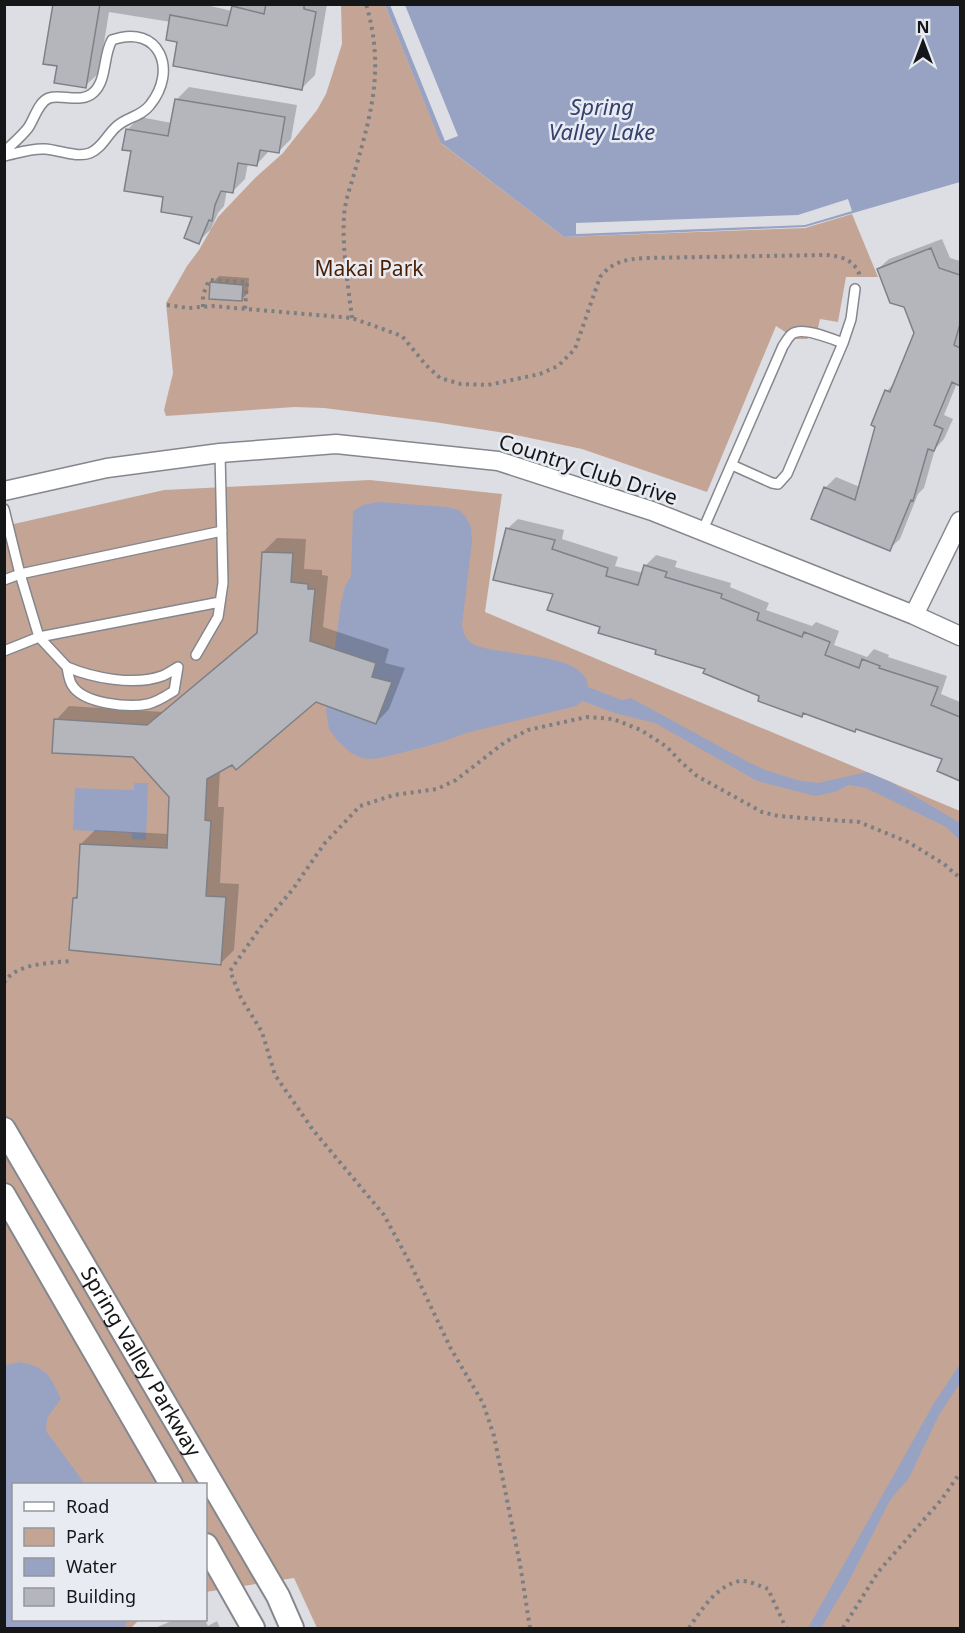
<svg xmlns="http://www.w3.org/2000/svg" width="965" height="1633" viewBox="0 0 965 1633" font-family="'Noto Sans',sans-serif">
<rect width="100%" height="100%" fill="#dcdee4"/>
<!-- green -->
<path fill="#c4a595" d="M 341,5 L 385,5 L 442,144 L 564,237 L 805,228 L 852,214 L 878,277 L 846,277 L 838,322 L 820,319 L 818,328 L 807,339 L 796,339 L 776,326 L 707,492 L 582,449 L 511,434 L 434,422 L 324,408 L 295,407 L 166,416 L 164,410 L 173,373 L 166,303 L 187,266 L 199,250 L 218,217 L 255,178 L 283,153 L 317,110 L 326,94 L 342,44 Z
M 370,480 L 502,494 L 485,612 L 960,811 L 960,1628 L 317,1628 L 294,1578 L 206,1592 L 206,1484 L 14,1484 L 14,1620 L 139,1620 L 131,1628 L 5,1628 L 5,526 L 164,490 Z"/>
<!-- water -->
<path fill="#98a3c3" d="M 385,5 L 960,5 L 960,182 L 805,227 L 564,237 L 441,143 Z
M 379,502 L 447,507 L 459,510 L 466,517 L 471,527 L 472,542 L 462,625 C 464,633 465,640 473,644 C 497,657 588,651 588,687 L 622,700 L 631,698 L 748,762 L 768,771 L 801,781 L 818,783 L 867,772 L 891,782 L 960,823 L 960,840 L 946,827 L 866,788 L 849,785 L 835,792 L 815,796 L 757,781 L 655,723 L 614,713 L 583,701 L 576,706 L 466,733 L 439,743 L 385,757 L 372,759 L 362,758 L 351,753 L 337,740 L 329,729 L 326,711 L 341,603 L 345,586 L 351,576 L 353,511 L 363,505 Z
M 134,783 L 148,783 L 146,840 L 132,839 L 132,833 L 73,830 L 75,788 L 134,790 Z
M 20,1362 C 47,1368 50,1375 61,1399 L 47,1418 L 46,1431 L 85,1484 L 14,1484 L 14,1620 L 128,1620 L 124,1628 L 5,1628 L 5,1365 Z
M 960,1364 L 960,1383 L 939,1415 L 909,1478 L 890,1500 L 849,1581 L 821,1628 L 808,1628 L 934,1403 Z"/>
<!-- pier -->
<path fill="#dcdee4" d="M 390,5 L 405,5 L 458,136 L 445,141 Z
M 848,199 L 852,211 L 805,225 L 576,234 L 576,223 L 798,215 Z"/>
<!-- shadow -->
<path fill="#0003" d="M 55,4 L 202,4 L 232,11 L 234,4 L 327,4 L 315,75 L 302,88 L 179,41 L 171,22 L 109,12 L 99,73 L 85,86 L 59,65 Z
M 189,87 L 297,105 L 291,139 L 278,152 L 270,150 L 257,164 L 248,163 L 245,179 L 233,191 L 227,190 L 224,206 L 218,213 L 211,229 L 198,242 L 195,216 L 165,195 L 133,150 L 127,130 L 140,117 L 172,123 L 176,100 Z
M 942,239 L 950,258 L 960,261 L 960,384 L 957,383 L 944,415 L 953,419 L 944,439 L 935,449 L 924,488 L 918,494 L 900,539 L 889,549 L 825,488 L 836,477 L 860,487 L 887,391 L 896,381 L 916,333 L 905,306 L 878,269 L 889,259 Z
M 219,276 L 249,278 L 248,293 L 241,300 L 212,283 Z
M 518,519 L 564,530 L 562,539 L 618,557 L 615,566 L 643,573 L 645,566 L 656,555 L 677,561 L 675,567 L 731,583 L 730,587 L 769,603 L 766,610 L 812,626 L 816,622 L 839,631 L 834,645 L 867,657 L 874,649 L 889,655 L 888,657 L 947,676 L 941,694 L 960,702 L 960,780 L 939,771 L 944,758 L 805,712 L 801,716 L 707,668 L 602,626 L 555,593 L 507,529 Z
M 277,538 L 306,539 L 304,569 L 322,570 L 322,575 L 328,576 L 323,627 L 389,649 L 385,663 L 405,668 L 389,709 L 376,723 L 316,701 L 220,770 L 218,807 L 224,807 L 220,883 L 239,884 L 234,950 L 220,964 L 74,898 L 79,894 L 81,844 L 95,830 L 169,834 L 171,796 L 134,755 L 56,720 L 69,706 L 163,712 L 258,631 L 263,552 Z
M 174,1620 L 205,1620 L 208,1626 L 217,1621 L 220,1628 L 155,1628 Z"/>
<!-- building -->
<path fill="#b4b6bc" stroke="#7e8086" stroke-width="1.5" d="M 53,4 L 100,4 L 86,88 L 54,83 L 57,66 L 43,64 Z
M 266,4 L 304,4 L 304,9 L 316,12 L 302,90 L 173,66 L 177,42 L 166,40 L 170,15 L 227,26 L 232,6 L 264,14 Z
M 175,99 L 285,117 L 279,153 L 260,150 L 257,166 L 238,163 L 233,193 L 221,191 L 215,205 L 212,221 L 209,220 L 199,244 L 184,238 L 192,217 L 161,212 L 163,197 L 124,191 L 131,151 L 122,150 L 126,129 L 168,136 Z
M 931,248 L 939,268 L 960,275 L 960,324 L 954,345 L 960,348 L 960,386 L 952,382 L 934,425 L 943,429 L 934,451 L 928,449 L 913,501 L 911,500 L 890,551 L 811,519 L 824,487 L 855,500 L 875,427 L 871,425 L 885,390 L 890,392 L 914,333 L 904,307 L 890,303 L 877,269 Z
M 210,282 L 243,285 L 242,301 L 209,299 Z
M 506,528 L 555,540 L 552,549 L 608,568 L 606,576 L 638,585 L 644,565 L 667,572 L 665,577 L 722,594 L 721,598 L 759,613 L 757,620 L 802,637 L 804,632 L 830,642 L 825,655 L 859,668 L 862,659 L 880,666 L 879,668 L 938,687 L 931,705 L 960,717 L 960,781 L 937,771 L 942,759 L 856,729 L 855,732 L 803,713 L 802,717 L 758,701 L 759,696 L 703,673 L 705,669 L 655,654 L 656,650 L 598,633 L 600,627 L 547,610 L 553,594 L 493,580 Z
M 262,552 L 293,553 L 291,582 L 308,584 L 308,589 L 315,589 L 310,641 L 376,663 L 372,677 L 392,682 L 376,724 L 316,702 L 236,770 L 232,765 L 207,779 L 205,820 L 211,821 L 206,896 L 226,897 L 221,965 L 69,950 L 73,898 L 77,898 L 80,844 L 167,848 L 169,797 L 133,757 L 52,753 L 54,719 L 147,725 L 257,633 Z"/>
<g fill="none" stroke-linecap="round" stroke-linejoin="round">
<!-- service casing -->
<g stroke="#85878d" stroke-width="12">
<path id="service" d="M 4,152 C 12,144 21,137 28,128 C 34,120 38,102 49,98 C 62,94 82,104 94,92 C 107,80 103,55 112,40 C 160,23 178,71 150,105 C 141,117 126,117 116,127 C 107,135 102,148 90,153 C 77,158 59,150 45,149 C 31,148 18,153 4,156
M 843,343 L 851,319 L 855,289
M 4,509 L 20,574 L 39,637 L 220,602
M 702,532 L 783,346 C 786,342 788,337 792,334 C 802,326 832,339 843,343 L 787,474 L 778,484 L 772,483 L 732,465
M 4,580 L 20,574 L 222,531
M 4,651 L 39,637 L 67,667
M 196,655 L 218,617 L 223,583 L 220,453
M 67,667 C 93,678 134,686 162,676 C 167,674 173,670 178,667 L 174,691 C 166,696 157,702 148,704 C 129,708 83,704 72,685 C 69,681 68,672 67,667 Z"/>
</g>
<!-- minor casing -->
<g stroke="#85878d" stroke-width="21">
<path id="minor" d="M 4,491 L 107,468 L 220,453 L 336,444 L 498,461 L 652,511 L 914,615 L 960,636
M 914,615 L 960,521"/>
</g>
<!-- tertiary casing -->
<g stroke="#85878d" stroke-width="26">
<g id="tertiary">
<path id="s1" d="M 4,1129 L 278,1596 L 292,1628"/>
<path d="M 4,1195 L 171,1484"/>
<path d="M 206,1545 L 253,1628"/>
</g>
</g>
<!-- path -->
<path stroke="#7c7e82" stroke-width="4" stroke-dasharray="3 4.5" stroke-linecap="butt" d="M 167,305 L 188,308 L 212,306 L 352,318 L 402,336 L 426,365 L 440,378 L 461,384 L 488,385 L 540,374 L 558,366 L 575,349 L 600,277 C 612,262 626,259 645,258 L 826,255 C 841,256 855,260 860,276
M 203,307 L 203,295 L 209,280 L 247,282 L 245,309
M 352,318 C 348,285 342,249 344,216 C 345,199 352,183 356,167 C 373,108 384,65 366,4
M 4,983 C 15,963 51,963 71,961
M 530,1628 L 520,1564 L 494,1436 L 483,1403 L 451,1349 L 411,1265 L 384,1215 L 313,1130 L 275,1075 L 262,1032 L 241,998 L 230,971 L 260,928 L 293,889 L 324,844 L 360,806 L 394,795 L 437,789 L 456,780 L 505,742 L 528,730 L 587,717 L 613,719 L 641,730 L 667,747 L 680,761 L 697,776 L 762,812 L 778,816 L 859,822 L 908,842 L 944,864 L 960,878
M 689,1628 C 701,1610 717,1585 740,1581 C 748,1580 760,1586 768,1589 L 786,1628
M 843,1628 L 878,1572 L 942,1499 L 960,1473"/>
<!-- service -->
<use href="#service" stroke="#fff" stroke-width="9"/>
<!-- minor -->
<use href="#minor" stroke="#fff" stroke-width="18"/>
<!-- tertiary -->
<use href="#tertiary" stroke="#fff" stroke-width="22"/>
</g>
<g text-anchor="middle" stroke-width="5" stroke-linejoin="round" paint-order="stroke">
<!-- park labels -->
<g font-size="21" fill="#4b1e02" stroke="#e9ebf2">
<text x="369" y="276">Makai Park</text>
</g>
<!-- street labels -->
<g font-size="21" fill="#151618" stroke="#e9ebf2">
<text transform="translate(588 470) rotate(18)" y="7">Country Club Drive</text>
<text dy="7" stroke="none"><textPath href="#s1" startOffset="270">Spring Valley Parkway</textPath></text>
</g>
<!-- water labels -->
<g font-size="22" font-style="italic" fill="#34406d" stroke="#e9ebf2">
<text x="602" y="115">Spring<tspan x="602" dy="25">Valley Lake</tspan></text>
</g>
</g>
<!-- border -->
<rect width="965" height="1633" fill="none" stroke="#151618" stroke-width="12"/>
<!-- legend -->
<rect x="12" y="1483" width="195" height="138" fill="#e9ebf2" stroke="#94969b" stroke-width="1.5"/>
<rect x="24" y="1502" width="30" height="9" fill="#ffffff" stroke="#94969b" stroke-width="1.5"/>
<text x="66" y="1513" font-size="18" fill="#151618">Road</text>
<rect x="24" y="1528" width="30" height="18" fill="#c4a595" stroke="#94969b" stroke-width="1.5"/>
<text x="66" y="1543" font-size="18" fill="#151618">Park</text>
<rect x="24" y="1558" width="30" height="18" fill="#98a3c3" stroke="#94969b" stroke-width="1.5"/>
<text x="66" y="1573" font-size="18" fill="#151618">Water</text>
<rect x="24" y="1588" width="30" height="18" fill="#b4b6bc" stroke="#94969b" stroke-width="1.5"/>
<text x="66" y="1603" font-size="18" fill="#151618">Building</text>
<!-- north arrow -->
<g transform="translate(923 42)" stroke="#e9ebf2" stroke-width="4.5" paint-order="stroke">
<path d="M0-4.5L10 22L0 15L-10 22Z" fill="#151618"/>
<text y="-9" font-size="16" font-weight="bold" text-anchor="middle" fill="#151618">N</text>
</g>
</svg>
